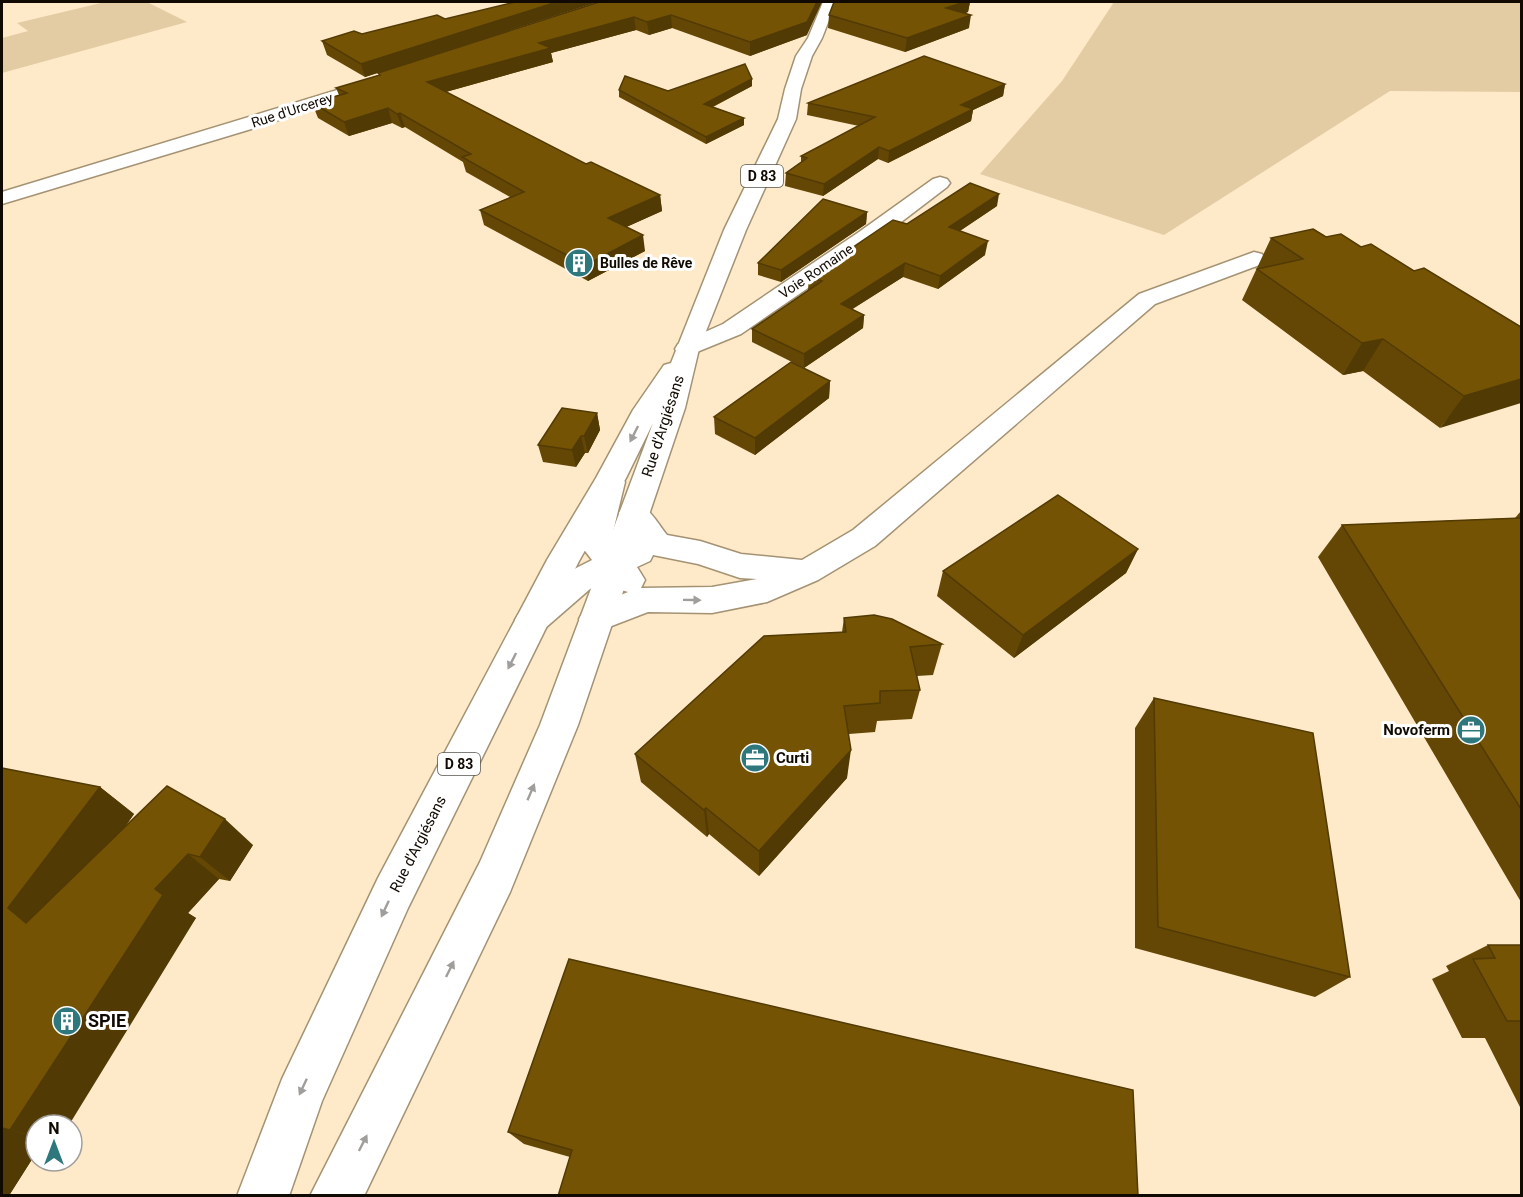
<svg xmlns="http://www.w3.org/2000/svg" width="1523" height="1197" viewBox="0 0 1523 1197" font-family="Roboto,sans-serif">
<rect width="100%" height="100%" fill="#feeac9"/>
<!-- green -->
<path fill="#e3cca4" d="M 105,2 L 147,2 L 187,22 L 2,73 L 2,38 L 28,31 L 17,23 Z
M 1114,2 L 1521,2 L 1521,92 L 1390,91 L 1164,235 L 980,174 L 1062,81 Z"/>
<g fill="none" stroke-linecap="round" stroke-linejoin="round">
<!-- minor casing -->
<g stroke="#a49273" stroke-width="3">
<path id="minor" d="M 940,177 L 947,179 L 950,183 L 947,187 L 875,242 L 741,334 L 687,356 L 678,354 L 675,349 L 678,344 L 723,324 L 859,232 L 933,179 Z
M 1254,252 L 1262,254 L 1265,259 L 1262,264 L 1155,304 L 875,546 L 818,580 L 767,602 L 712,613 L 648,612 L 596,632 L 584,628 L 579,619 L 584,610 L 628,592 L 618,589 L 610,580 L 590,589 L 544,629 L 532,633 L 520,629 L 515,620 C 528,595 567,572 592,560 L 579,543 L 595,482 L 600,475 L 610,472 L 620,475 L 625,482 L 611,540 L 619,549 L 638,542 L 619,513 L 623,506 C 647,499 654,519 667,535 L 700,541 L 741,554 L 802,560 L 853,530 L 1139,294 ZM 653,555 L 698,564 L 740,578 L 757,579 L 712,587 L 641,588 L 645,580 L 637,567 L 650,561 Z"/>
</g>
<!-- tertiary casing -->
<g stroke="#a49273" stroke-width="3">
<path id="tertiary" d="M 380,77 L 386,79 L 388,82 L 386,85 L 248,130 L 2,204 L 2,192 Z"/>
</g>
<!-- primary casing -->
<g stroke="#a49273" stroke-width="3">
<path id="primary" d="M 823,2 L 836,2 L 822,38 L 812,56 L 801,89 L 796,119 L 746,230 L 699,349 L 685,408 L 578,725 L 510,892 L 364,1196 L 310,1196 L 480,862 L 540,725 L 653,423 L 626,478 L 579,561 L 408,908 L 322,1101 L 289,1196 L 237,1196 L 282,1079 L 378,878 L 547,560 L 596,478 L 633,410 L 664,365 L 671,363 L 724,230 L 778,119 L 785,89 L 796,56 L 808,38 Z"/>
</g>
<!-- minor -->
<use href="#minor" fill="#fff" fill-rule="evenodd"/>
<!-- tertiary -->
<use href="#tertiary" fill="#fff" fill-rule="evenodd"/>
<!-- primary -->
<use href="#primary" fill="#fff" fill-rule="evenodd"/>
</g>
<!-- wall -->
<path fill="#644704" d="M 597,2 L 365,77 L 327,55 L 322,41 L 445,19 Z
M 599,2 L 807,35 L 750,56 L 672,28 L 649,35 L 636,30 L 551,53 L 553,62 L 446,92 L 586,164 L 660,195 L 662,211 L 626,227 L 645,251 L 588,281 L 484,225 L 480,210 L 510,197 L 466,172 L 463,162 L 405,127 L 402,128 L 392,123 L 349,136 L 318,118 L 312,103 L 339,95 L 336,88 L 379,75 L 378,73 Z
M 834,2 L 970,2 L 968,12 L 965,13 L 969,28 L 905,52 L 828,28 L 829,15 Z
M 752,79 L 752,86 L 713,107 L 744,118 L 744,125 L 706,144 L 619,97 L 619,90 L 668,91 Z
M 1005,84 L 1003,96 L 973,110 L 971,121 L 888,163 L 878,159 L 823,196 L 785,186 L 786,173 L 801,162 L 801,156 L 859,126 L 807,115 L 808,103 Z
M 997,206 L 960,231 L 985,255 L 938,289 L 903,277 L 852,309 L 864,315 L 863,328 L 804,368 L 752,342 L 752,329 L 808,290 L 809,277 L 907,224 Z
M 867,212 L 866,224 L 781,282 L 758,275 L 758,263 Z
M 1326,237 L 1361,247 L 1414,271 L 1521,327 L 1440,428 L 1363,371 L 1343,375 L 1242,300 L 1271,238 Z
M 830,381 L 829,398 L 755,455 L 715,434 L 714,417 Z
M 597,413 L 600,430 L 588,453 L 585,453 L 576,467 L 543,462 L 538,445 Z
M 1521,511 L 1521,902 L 1318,557 L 1342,525 L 1515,518 Z
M 1138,549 L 1126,573 L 1014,658 L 937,596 L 943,571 Z
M 844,618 L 942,644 L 933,675 L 917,676 L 920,690 L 912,719 L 877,721 L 875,732 L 849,734 L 847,778 L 759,876 L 709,834 L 707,837 L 641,782 L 635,754 L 842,632 Z
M 1154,698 L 1350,977 L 1315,997 L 1135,948 L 1135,728 Z
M 2,768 L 100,787 L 134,814 L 123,830 L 253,845 L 230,881 L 219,879 L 188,913 L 196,918 L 36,1125 L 36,1153 L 10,1194 L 11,1196 L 2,1196 Z
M 1488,945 L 1521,945 L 1521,1109 L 1485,1038 L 1462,1038 L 1432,979 L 1449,971 L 1446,966 Z
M 1133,1090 L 570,1157 L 524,1144 L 508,1132 Z"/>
<!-- shaded-wall -->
<path fill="#513a04" d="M 557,2 L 597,2 L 365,77 L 361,64 Z
M 817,2 L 822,2 L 807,35 L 750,56 L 750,42 Z
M 965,2 L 970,2 L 968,12 L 945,21 L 946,8 Z
M 671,15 L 672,28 L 649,35 L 647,22 Z
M 971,15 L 969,28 L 905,52 L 907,38 Z
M 634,17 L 636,30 L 551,53 L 553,62 L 431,96 L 427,82 L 539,43 Z
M 752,79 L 752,86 L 704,111 L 704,104 Z
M 1005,84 L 1003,96 L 973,110 L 971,121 L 888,163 L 889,151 L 961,105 Z
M 388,108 L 392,123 L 349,136 L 344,122 Z
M 400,113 L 405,127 L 402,128 L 397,114 Z
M 744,118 L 744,125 L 706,144 L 706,137 Z
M 879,147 L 878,159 L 823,196 L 824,184 Z
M 999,194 L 997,206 L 946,240 L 949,227 Z
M 660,195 L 662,211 L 611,234 L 608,218 Z
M 867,212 L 866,224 L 781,282 L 781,270 Z
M 643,235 L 645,251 L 588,281 L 586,265 Z
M 988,241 L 985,255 L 938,289 L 940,276 Z
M 905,263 L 903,277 L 840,317 L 841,304 Z
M 864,315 L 863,328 L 804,368 L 804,354 Z
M 1383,339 L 1363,371 L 1343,375 L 1362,343 Z
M 1521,379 L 1521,403 L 1440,428 L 1464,396 Z
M 830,381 L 829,398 L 755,455 L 755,438 Z
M 597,413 L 600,430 L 588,453 L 584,436 Z
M 581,436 L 585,453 L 576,467 L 572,450 Z
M 1138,549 L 1126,573 L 1014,658 L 1023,635 Z
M 851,750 L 847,778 L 759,876 L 759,851 Z
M 100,787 L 134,814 L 50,930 L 26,923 L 8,908 Z
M 706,808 L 709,834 L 707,837 L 704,810 Z
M 225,819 L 253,845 L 230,881 L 200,857 Z
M 188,854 L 219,879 L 188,913 L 196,918 L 69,1125 L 36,1125 L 36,1136 L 10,1130 L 155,889 Z
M 2,1128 L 36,1137 L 36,1153 L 10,1194 L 11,1196 L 2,1196 Z"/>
<!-- building -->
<path fill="#745305" stroke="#513a04" stroke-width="1.5" d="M 515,2 L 557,2 L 361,64 L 322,41 L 354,31 L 362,34 L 437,15 L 445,19 Z
M 599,2 L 817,2 L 807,22 L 750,42 L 671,15 L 647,22 L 634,17 L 539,43 L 551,48 L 427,82 L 586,164 L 591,162 L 660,195 L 608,218 L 643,235 L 586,265 L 480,210 L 524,192 L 462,157 L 471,154 L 400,113 L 397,114 L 388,108 L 344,122 L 312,103 L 347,93 L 336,88 L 380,75 L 378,73 Z
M 834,2 L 965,2 L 946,8 L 971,15 L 907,38 L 829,15 Z
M 924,56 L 1005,84 L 961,105 L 973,109 L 889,151 L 879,147 L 824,184 L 786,173 L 807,158 L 801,156 L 875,117 L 808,103 Z
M 745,64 L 752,79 L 704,104 L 744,118 L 706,137 L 619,90 L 625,76 L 668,91 Z
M 970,183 L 999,194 L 949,227 L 988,241 L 940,276 L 905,263 L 841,304 L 864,315 L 804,354 L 752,329 L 822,281 L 809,277 L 893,220 L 907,224 Z
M 823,199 L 867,212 L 781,270 L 758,263 Z
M 1313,229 L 1326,237 L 1341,234 L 1361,247 L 1371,244 L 1414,271 L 1424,268 L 1521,327 L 1521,379 L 1464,396 L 1383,339 L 1362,343 L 1257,269 L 1303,259 L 1271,238 Z
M 791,362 L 830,381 L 755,438 L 714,417 Z
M 562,408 L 597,413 L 584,436 L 581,436 L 572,450 L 538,445 Z
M 1058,495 L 1138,549 L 1023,635 L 943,571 Z
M 1521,518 L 1521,809 L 1342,525 Z
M 874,615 L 892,619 L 942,644 L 910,647 L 920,690 L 880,691 L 880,703 L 844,706 L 851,750 L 759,851 L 706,808 L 704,810 L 635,754 L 764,636 L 846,632 L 844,618 Z
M 1154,698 L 1313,733 L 1350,977 L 1158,927 Z
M 2,768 L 100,787 L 8,908 L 26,923 L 167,786 L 225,819 L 200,857 L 188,854 L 155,889 L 163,895 L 10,1130 L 2,1128 Z
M 1488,945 L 1521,945 L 1521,1021 L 1507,1021 L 1473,959 L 1495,958 Z
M 569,959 L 1133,1090 L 1138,1196 L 558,1196 L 572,1150 L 508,1132 Z"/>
<!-- one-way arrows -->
<defs><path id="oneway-solid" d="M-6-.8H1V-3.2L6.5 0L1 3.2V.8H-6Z" transform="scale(1.5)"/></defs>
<g fill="#a09d9a">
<use href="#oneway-solid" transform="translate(634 434) rotate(117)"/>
<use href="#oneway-solid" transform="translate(692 600) rotate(1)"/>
<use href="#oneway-solid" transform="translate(512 661) rotate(117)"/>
<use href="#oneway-solid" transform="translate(531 792) rotate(-67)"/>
<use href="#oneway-solid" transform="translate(385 909) rotate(115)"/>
<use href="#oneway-solid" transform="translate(450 969) rotate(-64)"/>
<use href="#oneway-solid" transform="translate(303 1087) rotate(115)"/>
<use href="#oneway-solid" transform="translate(363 1143) rotate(-63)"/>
</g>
<!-- icons -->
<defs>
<g id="building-disc" transform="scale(1.5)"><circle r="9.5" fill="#2e777d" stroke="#fff"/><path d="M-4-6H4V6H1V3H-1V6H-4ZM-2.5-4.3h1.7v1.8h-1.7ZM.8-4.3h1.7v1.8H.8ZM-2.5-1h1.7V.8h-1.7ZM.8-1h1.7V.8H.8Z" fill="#fff"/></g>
<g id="office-disc" transform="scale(1.5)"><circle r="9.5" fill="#2e777d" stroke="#fff"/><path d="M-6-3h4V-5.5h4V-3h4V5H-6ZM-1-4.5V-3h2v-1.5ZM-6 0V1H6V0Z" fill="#fff"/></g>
</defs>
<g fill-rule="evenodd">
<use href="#building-disc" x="579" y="263"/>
<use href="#office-disc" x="1471" y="730"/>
<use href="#office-disc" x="755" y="758"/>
<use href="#building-disc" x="67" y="1021"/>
</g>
<g text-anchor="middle" stroke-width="6" stroke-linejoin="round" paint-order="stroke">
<!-- far-street labels -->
<g font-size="14" fill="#110a02" stroke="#fff">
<text transform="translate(292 110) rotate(-18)" y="5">Rue d'Urcerey</text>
<text transform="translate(816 271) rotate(-34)" y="5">Voie Romaine</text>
</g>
<!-- shield labels -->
<g fill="#fff" stroke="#58544e" stroke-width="1.5">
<rect x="741" y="165" width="42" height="22" rx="4.5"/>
<rect x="438" y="753" width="42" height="22" rx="4.5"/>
</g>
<g font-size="14" font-weight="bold" fill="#110a02">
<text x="762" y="181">D 83</text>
<text x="459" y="769">D 83</text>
</g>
<!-- far-poi labels -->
<g font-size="14" font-weight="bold" fill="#110a02" stroke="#fff" text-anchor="start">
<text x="600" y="268">Bulles de Rêve</text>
</g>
<!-- street labels -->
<g font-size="15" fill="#110a02" stroke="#fff">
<text transform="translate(663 426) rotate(-72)" y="5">Rue d'Argiésans</text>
<text transform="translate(418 844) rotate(-63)" y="5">Rue d'Argiésans</text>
</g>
<!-- poi labels -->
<g font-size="15" font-weight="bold" fill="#110a02" stroke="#fff" text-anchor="end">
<text x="1450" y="735">Novoferm</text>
<text x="776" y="763" text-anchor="start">Curti</text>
</g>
<!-- near-poi labels -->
<g font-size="18" font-weight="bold" fill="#110a02" stroke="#fff" text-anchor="start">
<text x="88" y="1027">SPIE</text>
</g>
</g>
<!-- border -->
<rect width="1523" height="1197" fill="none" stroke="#110a02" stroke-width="6"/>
<!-- north arrow -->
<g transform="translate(54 1143)"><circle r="28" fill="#ffffff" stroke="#a09d9a" stroke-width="1.5"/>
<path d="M0-4.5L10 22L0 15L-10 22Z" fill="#2e777d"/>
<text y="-9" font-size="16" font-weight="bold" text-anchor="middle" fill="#110a02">N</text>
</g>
</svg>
